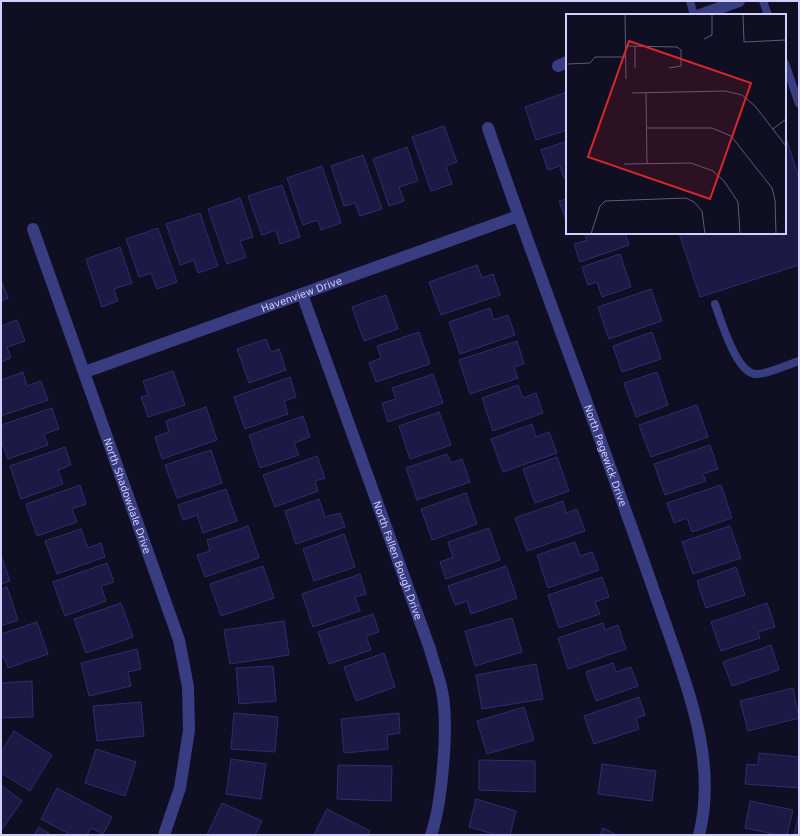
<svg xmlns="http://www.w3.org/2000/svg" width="800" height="836" viewBox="0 0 800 836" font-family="'DejaVu Sans',sans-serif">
<rect width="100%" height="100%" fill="#0f0e23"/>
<!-- building -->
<path fill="#1d1944" stroke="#312b70" d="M 567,92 L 567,130 L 536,140 L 525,107 Z
M 444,126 L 457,162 L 446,166 L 452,184 L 431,191 L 412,137 Z
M 785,135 L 799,178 L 799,265 L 700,297 L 679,233 L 785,233 Z
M 567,141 L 567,177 L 564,178 L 560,166 L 548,170 L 541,150 Z
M 407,147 L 418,181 L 399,187 L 404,201 L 389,206 L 373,159 Z
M 363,155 L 382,209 L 360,216 L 355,203 L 344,206 L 331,166 Z
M 322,166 L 341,223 L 321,230 L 318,220 L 303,225 L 287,178 Z
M 282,185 L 300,237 L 280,244 L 276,230 L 262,235 L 248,196 Z
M 240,198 L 253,237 L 240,241 L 246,257 L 227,264 L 208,209 Z
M 567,199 L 567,220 L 566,220 L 559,201 Z
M 200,213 L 218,266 L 198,273 L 194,260 L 180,265 L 166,224 Z
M 158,228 L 177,282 L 157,289 L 151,273 L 139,277 L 126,239 Z
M 584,233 L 625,233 L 629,245 L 580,262 L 574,244 L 587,240 Z
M 120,247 L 132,283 L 114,289 L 118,301 L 102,307 L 86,259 Z
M 620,254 L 631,287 L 602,297 L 597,282 L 588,285 L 582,267 Z
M 477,265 L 482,278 L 493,274 L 500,295 L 441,315 L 429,282 Z
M 1,280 L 8,298 L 1,301 Z
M 651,289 L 662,321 L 609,339 L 598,307 Z
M 386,295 L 398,329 L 364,341 L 352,307 Z
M 490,308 L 494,320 L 508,315 L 515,335 L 460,354 L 449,322 Z
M 17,320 L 25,341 L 7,347 L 11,358 L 1,362 L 1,326 Z
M 419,332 L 430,364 L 376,382 L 369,363 L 381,358 L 377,346 Z
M 652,332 L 661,359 L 622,372 L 613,346 Z
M 266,339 L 271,352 L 279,349 L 286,370 L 249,383 L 237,349 Z
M 517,341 L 524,364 L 514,367 L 518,378 L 470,394 L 459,360 Z
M 173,371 L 185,405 L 148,417 L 141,397 L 148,395 L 143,381 Z
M 23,372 L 27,386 L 41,381 L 48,400 L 1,416 L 1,380 Z
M 657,372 L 668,405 L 636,417 L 624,383 Z
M 433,374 L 443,403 L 388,422 L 382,403 L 396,399 L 392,388 Z
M 290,377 L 296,397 L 284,401 L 288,414 L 245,429 L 234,397 Z
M 518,385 L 523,398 L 536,393 L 543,413 L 493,431 L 482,398 Z
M 697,405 L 708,437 L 651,457 L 639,425 Z
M 206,407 L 217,440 L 162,459 L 155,437 L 169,432 L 166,421 Z
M 52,408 L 59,429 L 44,434 L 48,445 L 8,459 L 1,440 L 1,425 Z
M 439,412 L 451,445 L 410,459 L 399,426 Z
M 303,416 L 310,437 L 294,443 L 299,455 L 260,468 L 249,435 Z
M 532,424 L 536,437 L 549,432 L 557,453 L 503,472 L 491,439 Z
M 710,445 L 718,469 L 703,474 L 706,481 L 665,495 L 654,464 Z
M 65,447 L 71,465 L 58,470 L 63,484 L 21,499 L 10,466 Z
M 211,450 L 222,483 L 177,498 L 165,465 Z
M 447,454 L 451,463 L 462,459 L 470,482 L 417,500 L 406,468 Z
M 317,456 L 325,478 L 315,481 L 318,491 L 275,507 L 263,475 Z
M 557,457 L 569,491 L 535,503 L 523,469 Z
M 80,485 L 86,504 L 72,509 L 77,522 L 37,536 L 26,504 Z
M 721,485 L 732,518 L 692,532 L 687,518 L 674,523 L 667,503 Z
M 226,489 L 237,521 L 203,533 L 197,515 L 183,520 L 178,505 Z
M 466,493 L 477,524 L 432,540 L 421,509 Z
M 319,499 L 325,517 L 340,513 L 345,527 L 296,544 L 285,511 Z
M 563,501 L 566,513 L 577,509 L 585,531 L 527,551 L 515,518 Z
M 248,526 L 259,558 L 205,577 L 197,555 L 210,551 L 207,540 Z
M 730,526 L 741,558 L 693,574 L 682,542 Z
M 489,528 L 500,560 L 446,579 L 440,562 L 453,557 L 448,542 Z
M 81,529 L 88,548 L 101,543 L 105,557 L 57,574 L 45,541 Z
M 344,534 L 355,567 L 314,581 L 303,549 Z
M 575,542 L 580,556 L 592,552 L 599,570 L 548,588 L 537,555 Z
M 1,555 L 10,581 L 1,584 Z
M 107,563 L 114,582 L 101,586 L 106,601 L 65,616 L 53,582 Z
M 263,566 L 274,598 L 221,616 L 210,584 Z
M 506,566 L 517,598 L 471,614 L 467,601 L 455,605 L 448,586 Z
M 736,567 L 745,595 L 706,608 L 697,581 Z
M 360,574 L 366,594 L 355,597 L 360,611 L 313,627 L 302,594 Z
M 602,577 L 609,597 L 595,602 L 600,614 L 559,628 L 548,595 Z
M 7,587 L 18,620 L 1,626 L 1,589 Z
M 121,603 L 133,637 L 86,653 L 74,619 Z
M 767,603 L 775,627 L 758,632 L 760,638 L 721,651 L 711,622 Z
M 373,614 L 379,632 L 366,636 L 371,650 L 329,664 L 318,632 Z
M 512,618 L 522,652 L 475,666 L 465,631 Z
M 284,621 L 289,655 L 230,664 L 224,630 Z
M 37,622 L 48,654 L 8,668 L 4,657 L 1,658 L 1,634 Z
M 603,623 L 605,630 L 618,625 L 626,649 L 568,669 L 558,638 Z
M 771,645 L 779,670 L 732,686 L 723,662 Z
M 137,649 L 141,669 L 128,672 L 131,686 L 89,696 L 81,663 Z
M 384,653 L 395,687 L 356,701 L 344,667 Z
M 613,663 L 616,672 L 631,667 L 638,686 L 596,701 L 586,672 Z
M 536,664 L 543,699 L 482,709 L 476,675 Z
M 273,666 L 276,701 L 239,704 L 236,668 Z
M 32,681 L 33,717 L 1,718 L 1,683 Z
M 793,688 L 799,718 L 748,731 L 740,701 Z
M 639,697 L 645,715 L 636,718 L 639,729 L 594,744 L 584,716 Z
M 141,702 L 144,736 L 97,741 L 93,706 Z
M 524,707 L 534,740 L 487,754 L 477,721 Z
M 234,713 L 278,717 L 275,752 L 231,749 Z
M 399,713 L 400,733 L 387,735 L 388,749 L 344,753 L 341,719 Z
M 14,731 L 52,755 L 30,791 L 1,773 L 1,752 Z
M 96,749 L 136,762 L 125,796 L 85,783 Z
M 759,753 L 799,757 L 799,788 L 745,784 L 747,764 L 758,765 Z
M 231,759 L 266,764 L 261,799 L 226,794 Z
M 479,760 L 535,761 L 535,792 L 479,790 Z
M 602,764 L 656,771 L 652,801 L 598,794 Z
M 338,765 L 392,766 L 391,801 L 337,799 Z
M 1,785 L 22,801 L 2,829 L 1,828 Z
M 57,788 L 112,817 L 103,834 L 91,828 L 87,835 L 71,835 L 41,819 Z
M 476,799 L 516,811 L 510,835 L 497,835 L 469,827 Z
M 750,801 L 793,810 L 787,835 L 778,835 L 745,828 Z
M 222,803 L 262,821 L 255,835 L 207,835 Z
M 327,809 L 370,831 L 368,835 L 314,835 Z
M 798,817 L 799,835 L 794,835 Z
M 39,827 L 51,835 L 34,835 Z
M 603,828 L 617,835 L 600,835 Z"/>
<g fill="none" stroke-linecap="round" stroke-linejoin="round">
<!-- lane -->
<path stroke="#383d82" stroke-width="8" d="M 690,1 L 694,15
M 763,1 L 768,15
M 785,63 L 799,104
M 715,304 C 721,320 737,377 758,374 C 771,373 786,365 799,361"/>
<!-- street -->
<g stroke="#383d82" stroke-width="12">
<path d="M 700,15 L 739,1"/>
<path d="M 558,66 L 567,62"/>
<path id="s1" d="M 488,128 C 532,257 581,383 626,512 C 640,550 653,589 667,628 C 690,695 717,764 699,835"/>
<path id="s2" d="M 33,229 L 179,640 L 188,687 L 189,730 L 180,788 L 164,835"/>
<path id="s3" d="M 302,294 L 430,649 C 434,665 441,681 443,697 C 448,730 442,804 431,835"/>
<path id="s4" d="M 85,372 L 518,216"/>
</g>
</g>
<g text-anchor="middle" stroke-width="4" stroke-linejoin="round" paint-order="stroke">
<!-- street labels -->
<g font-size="10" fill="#d0cfff" stroke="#0f0e23">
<text dy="4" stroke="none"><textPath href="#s4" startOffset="230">Havenview Drive</textPath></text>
<text dy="4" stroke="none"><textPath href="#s1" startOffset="348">North Pagewick Drive</textPath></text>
<text dy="4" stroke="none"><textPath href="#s2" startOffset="283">North Shadowdale Drive</textPath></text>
<text dy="4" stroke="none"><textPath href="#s3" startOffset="283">North Fallen Bough Drive</textPath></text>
</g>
</g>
<!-- overview -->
<g transform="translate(566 14)">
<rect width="220" height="220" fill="#0f0e23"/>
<path fill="none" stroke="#5c5b7b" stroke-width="1" d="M 59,0 L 60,65M 177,0 L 178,28 L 220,26M 138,25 L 146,21 L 146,0M 60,32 L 111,33 L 115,36 L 115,52 L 103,54M 2,50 L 24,49 L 29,43 L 60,43M 69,54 L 69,32M 66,79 L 159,77 L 176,81 L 189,92 L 220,132M 80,79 L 81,150M 80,114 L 146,114 L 165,122 L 206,174 L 209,186 L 210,220M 207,115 L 220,105M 58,150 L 125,149 L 147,157 L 158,167 L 172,188 L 174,220M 25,220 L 34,192 L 39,187 L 120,184 L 128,188 L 136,197 L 139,220"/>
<path fill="#d62828" fill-opacity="0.15" stroke="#d62828" stroke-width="2" d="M 63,27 L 185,69 L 144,185 L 22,143 Z"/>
<rect width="220" height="220" fill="none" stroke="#d0cfff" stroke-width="2"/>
</g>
<!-- border -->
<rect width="800" height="836" fill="none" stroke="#d0cfff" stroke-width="4"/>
</svg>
